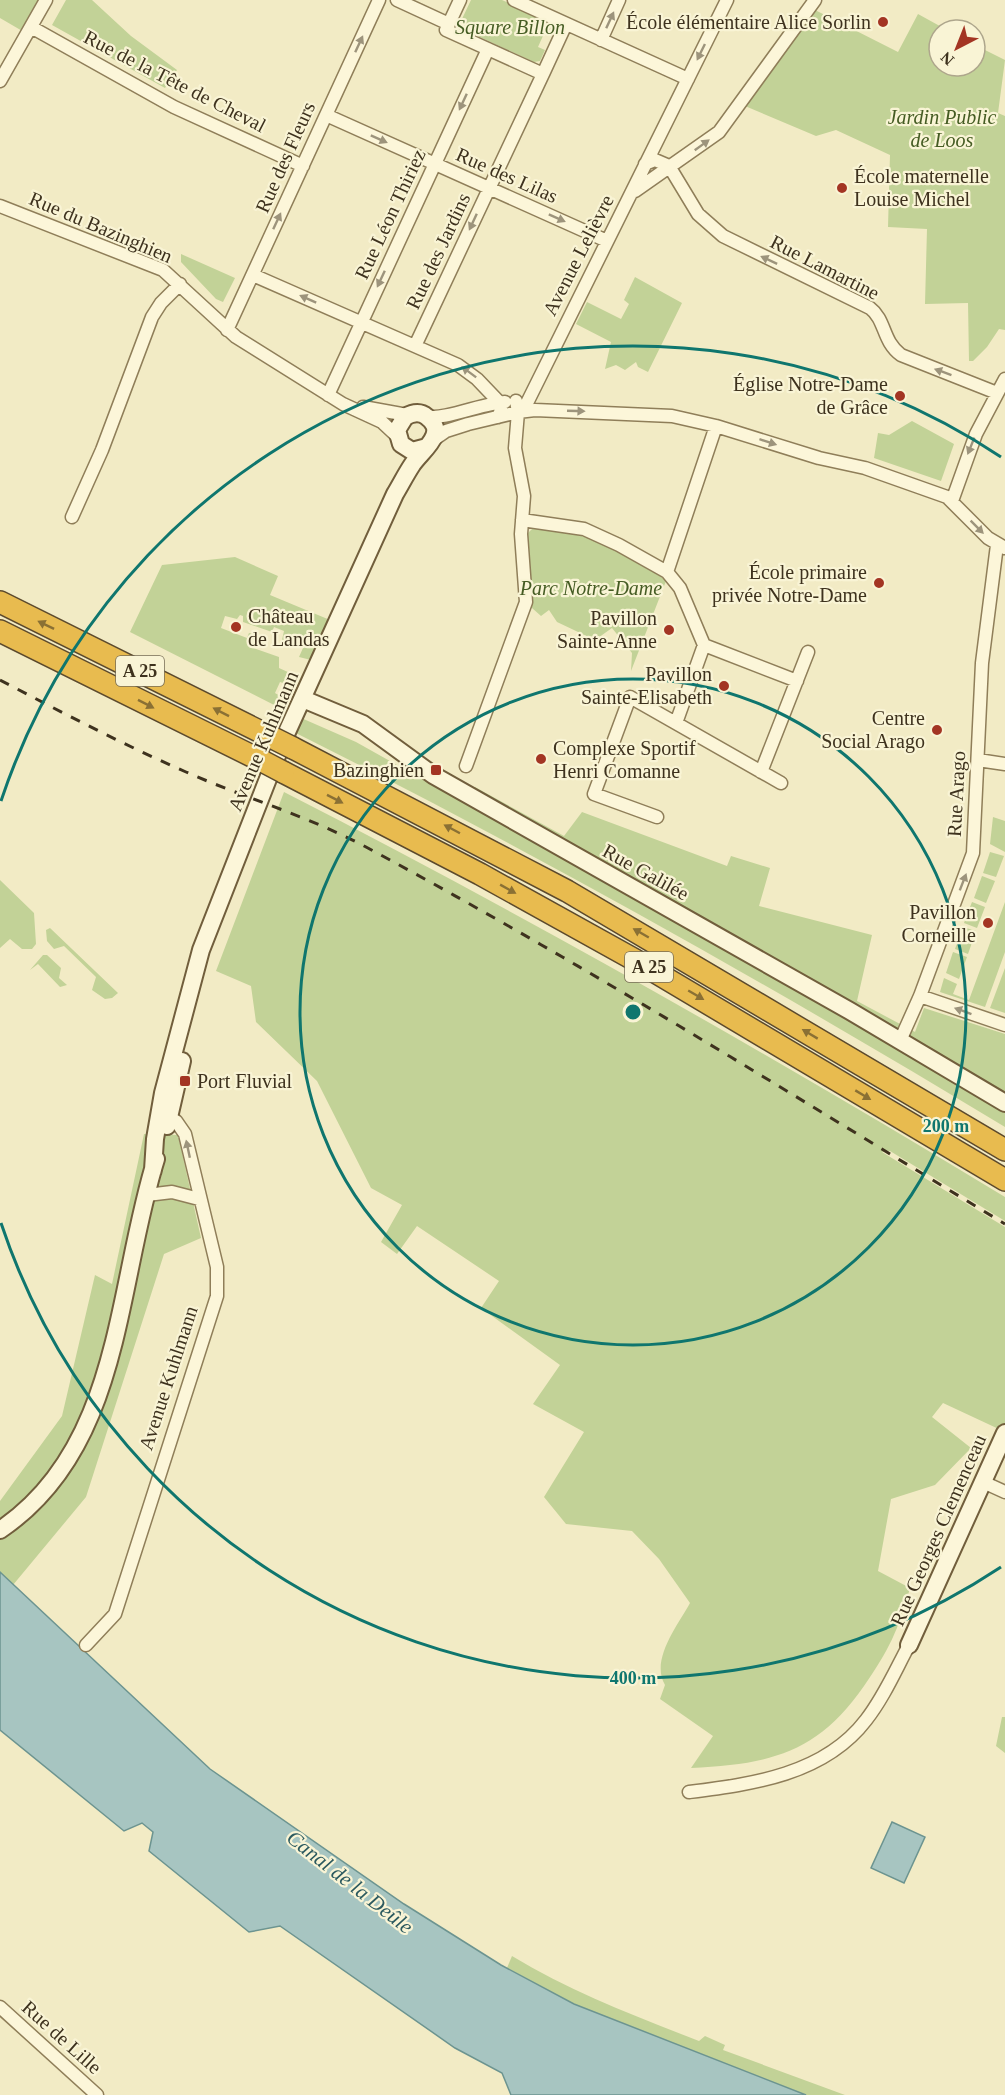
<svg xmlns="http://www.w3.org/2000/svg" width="1005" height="2095" viewBox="0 0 1005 2095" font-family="Georgia,serif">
<rect width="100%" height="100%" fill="#f2ebc5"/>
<!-- green -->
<path fill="#c2d297" d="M 0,0 L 40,0 L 24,32 L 0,18 Z
M 66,0 L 92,0 L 131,36 L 177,70 L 165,88 L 52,25 Z
M 471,0 L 502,0 L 554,23 L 556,27 L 554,32 L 546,29 L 538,47 L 545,50 L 540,61 L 534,62 L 454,25 L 454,18 L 461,21 Z
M 815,10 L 898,52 L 918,14 L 947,30 L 939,30 L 939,66 L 975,66 L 975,45 L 1005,60 L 998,113 L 1005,116 L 1005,330 L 999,329 L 987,347 L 973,361 L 969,361 L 968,303 L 925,304 L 927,229 L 888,227 L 890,155 L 836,130 L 816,136 L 745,106 Z
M 181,254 L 235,278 L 223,302 L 216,299 L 181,262 Z
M 635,277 L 682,303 L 648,372 L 638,367 L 636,362 L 625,370 L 616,365 L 605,369 L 611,342 L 576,324 L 587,302 L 621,319 L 629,304 L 624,300 Z
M 912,421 L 954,444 L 941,481 L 874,458 L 878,433 L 889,435 Z
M 535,526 C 581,532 631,550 666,581 L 631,671 L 632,653 L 612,628 L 595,640 L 557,622 L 549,610 L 541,616 L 532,608 L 527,534 Z
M 235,557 L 278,576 L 270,595 L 330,620 L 311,660 L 299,657 L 303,648 L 282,640 L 284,631 L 274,627 L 272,632 L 243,622 L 243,616 L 240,615 L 237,619 L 225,616 L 221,628 L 247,638 L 249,633 L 256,635 L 253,648 L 279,657 L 279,668 L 290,673 L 286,684 L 280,682 L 275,693 L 280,696 L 282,692 L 290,697 L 282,698 L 280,703 L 284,705 L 283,710 L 356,742 L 463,802 L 475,787 L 564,836 L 582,812 L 727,866 L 731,856 L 770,868 L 759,906 L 872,935 L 857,1001 L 915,1032 L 924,1008 L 1005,1034 L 1005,1127 C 767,983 525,847 276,723 L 282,709 L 130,632 L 162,565 Z
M 284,792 C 530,918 769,1054 1005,1197 L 1005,1221 L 890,1151 L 882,1152 L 1005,1227 L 1005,1425 L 1003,1431 L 943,1403 L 932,1417 L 971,1448 L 935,1485 L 891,1499 L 878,1571 L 910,1588 C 898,1631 889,1650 864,1686 C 817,1754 769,1764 691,1768 L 713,1736 L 660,1699 L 665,1685 C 650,1660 678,1625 690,1603 L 659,1559 L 632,1531 L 566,1524 L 544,1497 L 584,1432 L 533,1404 L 560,1365 L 481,1308 L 499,1281 L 417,1226 L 397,1254 L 381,1242 L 402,1205 L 371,1188 L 317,1081 L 256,1022 L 251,986 L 216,971 Z
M 993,817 L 1005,821 L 1005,852 L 990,844 Z
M 990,852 L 1004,856 L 996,877 L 983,873 Z
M 982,876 L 995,881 L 986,903 L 974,898 Z
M 0,880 L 34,913 L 36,944 L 32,949 L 22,949 L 10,939 L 0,948 Z
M 972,902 L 985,907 L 977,928 L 964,923 Z
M 1005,902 L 1005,952 L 985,1007 L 940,992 L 944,978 L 957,984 L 953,994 L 969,1000 Z
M 963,927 L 976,931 L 968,954 L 955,949 Z
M 50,928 L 118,993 L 112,998 L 105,999 L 92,990 L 96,977 L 64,946 L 54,949 L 47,941 L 46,930 Z
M 953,952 L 967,957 L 959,979 L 946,973 Z
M 43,955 L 47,955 L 61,968 L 59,978 L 67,985 L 60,987 L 38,964 L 30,970 Z
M 1005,968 L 1005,1013 L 990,1008 Z
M 144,1134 L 178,1135 L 201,1238 L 164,1254 L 86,1497 L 13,1585 L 0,1572 L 0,1501 L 62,1416 L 95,1275 L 112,1284 Z
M 1002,1717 L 1005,1717 L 1005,1753 L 996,1746 Z
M 512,1956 C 571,1992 635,2016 699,2041 L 705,2036 L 725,2045 L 723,2050 L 845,2095 L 806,2095 L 574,2004 L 507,1968 Z"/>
<!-- water -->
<path fill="#a7c5c1" stroke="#6c9490" stroke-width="1.5" d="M 0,1572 L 210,1769 L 404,1904 L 501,1965 L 574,2004 L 806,2095 L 511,2095 L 502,2073 L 455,2048 L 280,1926 L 249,1932 L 149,1851 L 153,1832 L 142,1823 L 124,1831 L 0,1730 Z
M 892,1822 L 925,1837 L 904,1883 L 871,1868 Z"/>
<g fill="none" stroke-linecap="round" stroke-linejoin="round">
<!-- street casing -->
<g stroke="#8f7e59" stroke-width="15">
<path id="street" d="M 397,0 L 449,24
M 460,0 L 446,30 L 543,74 L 566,24
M 514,0 L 688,79
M 31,27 L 174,107 L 303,166
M 601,40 L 619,0
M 0,81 L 46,0
M 326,115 L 607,241
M 645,164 L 655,160 L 669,166 L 698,214 L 723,236 L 870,308 C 886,320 882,341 901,355 L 997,393
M 635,191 L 719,132 L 815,0
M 0,206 L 163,270 L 236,337 L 343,404 L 382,422 L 397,436
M 253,275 L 458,365 L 477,379 L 499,402 L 501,410 L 498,417
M 227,330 L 379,0
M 415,346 L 543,74
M 328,395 L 488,49
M 363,407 L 407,415
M 518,412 L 535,410 L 672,416 L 716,426 L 819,458 L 865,468 L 947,497 L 988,538 L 1005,548
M 426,416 C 443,421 483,403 505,402
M 716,426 L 667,572 L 680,588 L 704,645 L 797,681
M 433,440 L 446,431 L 468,424 L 518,412 L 525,407 L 727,0
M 952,501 L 976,434 L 1005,379
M 72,517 L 102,450 L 152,317 L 161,303 L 180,284
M 522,520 L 584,529 L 619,545 L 667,572
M 676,723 L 704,645
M 978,760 L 1005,764
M 466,766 L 526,602 L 521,534 L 524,496 L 515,448 L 518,412 L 516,401
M 761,772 L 808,652
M 657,817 L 594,794 L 630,697 L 781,783
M 920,996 L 1005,1025
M 903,1034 L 920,996 L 973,853 L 982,663 L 997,545
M 147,1195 L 172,1192 L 199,1199
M 983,1482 L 1005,1492
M 86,1645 L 115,1614 L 217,1296 L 217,1267 L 185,1134 L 176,1121 L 161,1117
M 689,1792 C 752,1784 824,1775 866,1720 C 884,1697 895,1671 909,1645
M 0,2007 L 97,2095"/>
</g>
<!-- secondary casing -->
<g stroke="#715e3c" stroke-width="20">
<path id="secondary" d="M 303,699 L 363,724 L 433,775 L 850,1011 L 1005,1103
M 167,1126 L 182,1061
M 153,1170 L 155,1139 L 163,1093 L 201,950 L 282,743 L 395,494 C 401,484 406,474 412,465 C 421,451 449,433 427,417 C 420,411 412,413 405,417 L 397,430 L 401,444 L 412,451 L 427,447
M 0,1530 C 122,1448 116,1286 156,1159
M 909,1645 L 1005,1433"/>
</g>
<!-- highway casing -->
<g stroke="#5c4a2d" stroke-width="24">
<path id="highway" d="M 0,602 L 273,738
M 0,631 L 264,762
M 293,748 L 567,891 L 1005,1150
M 283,772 L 480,874 L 635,960 L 1005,1180"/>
</g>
<!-- street -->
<use href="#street" stroke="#fcf6d9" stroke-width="12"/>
<!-- secondary -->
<use href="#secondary" stroke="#fcf6d9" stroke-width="16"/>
<!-- highway -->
<use href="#highway" stroke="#e8bb4f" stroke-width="21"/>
<!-- rail -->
<path stroke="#3e321e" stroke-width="3" stroke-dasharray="10 10" stroke-linecap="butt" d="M 0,680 C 61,712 122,744 186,772 C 245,798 308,816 366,847 C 584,964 794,1096 1005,1224"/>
<!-- highway-bridge casing -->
<g stroke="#5c4a2d" stroke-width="24" stroke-linecap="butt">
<path id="highway-bridge" d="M 273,738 L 293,748
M 264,762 L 283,772"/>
</g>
<!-- highway-bridge -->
<use href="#highway-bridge" stroke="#e8bb4f" stroke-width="21"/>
</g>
<!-- one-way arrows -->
<defs><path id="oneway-solid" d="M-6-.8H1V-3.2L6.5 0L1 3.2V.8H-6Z" transform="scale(1.5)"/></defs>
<g fill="#9d947c">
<use href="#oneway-solid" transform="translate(610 20) rotate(-65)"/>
<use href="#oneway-solid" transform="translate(359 44) rotate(-65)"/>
<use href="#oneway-solid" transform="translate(701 52) rotate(116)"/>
<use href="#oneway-solid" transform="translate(463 102) rotate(115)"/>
<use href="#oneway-solid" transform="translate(379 139) rotate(24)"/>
<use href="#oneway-solid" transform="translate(702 145) rotate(-36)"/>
<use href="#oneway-solid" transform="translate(557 218) rotate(24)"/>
<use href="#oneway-solid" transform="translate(277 221) rotate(-65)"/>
<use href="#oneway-solid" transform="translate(473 222) rotate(115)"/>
<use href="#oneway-solid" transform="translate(769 260) rotate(-155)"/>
<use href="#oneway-solid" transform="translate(381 279) rotate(115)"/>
<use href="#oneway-solid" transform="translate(308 299) rotate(-156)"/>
<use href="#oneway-solid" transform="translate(469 372) rotate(-143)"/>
<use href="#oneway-solid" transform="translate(943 372) rotate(-160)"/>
<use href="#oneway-solid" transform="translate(576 411) rotate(2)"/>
<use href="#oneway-solid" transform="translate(768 442) rotate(18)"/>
<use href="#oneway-solid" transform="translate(971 446) rotate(112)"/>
<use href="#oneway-solid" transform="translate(977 527) rotate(45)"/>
<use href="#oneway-solid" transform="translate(963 882) rotate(-69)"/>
<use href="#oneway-solid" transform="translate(963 1011) rotate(-160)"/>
<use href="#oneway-solid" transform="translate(188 1149) rotate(-102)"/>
</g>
<g fill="#8a7034">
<use href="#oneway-solid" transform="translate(46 625) rotate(-154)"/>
<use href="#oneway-solid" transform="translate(146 704) rotate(27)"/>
<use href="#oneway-solid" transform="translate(221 712) rotate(-153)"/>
<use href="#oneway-solid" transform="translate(335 799) rotate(27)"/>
<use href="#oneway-solid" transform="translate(452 829) rotate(-152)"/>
<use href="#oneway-solid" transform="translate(508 889) rotate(29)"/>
<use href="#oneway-solid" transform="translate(641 933) rotate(-150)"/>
<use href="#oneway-solid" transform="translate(696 995) rotate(30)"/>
<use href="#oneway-solid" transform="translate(810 1034) rotate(-149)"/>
<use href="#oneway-solid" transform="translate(863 1095) rotate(31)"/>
</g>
<!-- distance rings -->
<g fill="none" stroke="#0f766e" stroke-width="3">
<circle cx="633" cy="1012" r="333"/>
<path d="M1001 1567A666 666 0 0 1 1 1223M1 801A666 666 0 0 1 1001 457"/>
</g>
<!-- markers -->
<g fill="#a33523" stroke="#f9f4d5" stroke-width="2">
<circle cx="883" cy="22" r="6"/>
<circle cx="842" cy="188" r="6"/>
<circle cx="900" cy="396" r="6"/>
<circle cx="879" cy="583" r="6"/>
<circle cx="236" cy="627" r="6"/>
<circle cx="669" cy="630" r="6"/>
<circle cx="724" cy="686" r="6"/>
<circle cx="937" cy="730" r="6"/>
<circle cx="541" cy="759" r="6"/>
<rect x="430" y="764" width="12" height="12" rx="3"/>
<circle cx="988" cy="923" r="6"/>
<rect x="179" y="1075" width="12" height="12" rx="3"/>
</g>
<g text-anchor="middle" stroke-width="4.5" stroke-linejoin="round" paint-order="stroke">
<!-- shield labels -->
<g fill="#f9f4d5" stroke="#766c55" stroke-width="1.5">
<rect x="116" y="656" width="48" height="30" rx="4.5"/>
<rect x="625" y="952" width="48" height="30" rx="4.5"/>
</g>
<g font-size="18" font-weight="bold" fill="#3e321e">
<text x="140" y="677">A 25</text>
<text x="649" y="973">A 25</text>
</g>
<!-- poi labels -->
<g font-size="20" fill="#3e321e" stroke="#f9f4d5" text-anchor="end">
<text x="871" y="29">École élémentaire Alice Sorlin</text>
<text x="854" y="183" text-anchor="start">École maternelle<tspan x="854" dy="23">Louise Michel</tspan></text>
<text x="888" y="391">Église Notre-Dame<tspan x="888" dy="23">de Grâce</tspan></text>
<text x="867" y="579">École primaire<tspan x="867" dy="23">privée Notre-Dame</tspan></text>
<text x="248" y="623" text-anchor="start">Château<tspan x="248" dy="23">de Landas</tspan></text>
<text x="657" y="625">Pavillon<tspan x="657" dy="23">Sainte-Anne</tspan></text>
<text x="712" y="681">Pavillon<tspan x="712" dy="23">Sainte-Elisabeth</tspan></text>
<text x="925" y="725">Centre<tspan x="925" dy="23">Social Arago</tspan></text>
<text x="553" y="755" text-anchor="start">Complexe Sportif<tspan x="553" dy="23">Henri Comanne</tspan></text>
<text x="424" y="777">Bazinghien</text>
<text x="976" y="919">Pavillon<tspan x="976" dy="23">Corneille</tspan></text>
<text x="197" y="1088" text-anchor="start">Port Fluvial</text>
</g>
<!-- park labels -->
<g font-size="20" font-style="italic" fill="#455c23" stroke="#f9f4d5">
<text x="510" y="34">Square Billon</text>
<text x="942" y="124">Jardin Public<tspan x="942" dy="23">de Loos</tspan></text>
<text x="591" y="595">Parc Notre-Dame</text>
</g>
<!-- street labels -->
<g font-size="20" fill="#3e321e" stroke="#f9f4d5">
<text transform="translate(175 81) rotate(27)" y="7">Rue de la Tête de Cheval</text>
<text transform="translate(285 157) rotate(-66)" y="7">Rue des Fleurs</text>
<text transform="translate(507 175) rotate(24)" y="7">Rue des Lilas</text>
<text transform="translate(390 214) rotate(-65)" y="7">Rue Léon Thiriez</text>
<text transform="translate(101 227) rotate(23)" y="7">Rue du Bazinghien</text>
<text transform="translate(438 251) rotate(-65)" y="7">Rue des Jardins</text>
<text transform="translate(578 255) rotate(-63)" y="7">Avenue Lelièvre</text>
<text transform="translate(825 267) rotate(27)" y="7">Rue Lamartine</text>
<text transform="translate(263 741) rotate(-67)" y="7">Avenue Kuhlmann</text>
<text transform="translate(956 794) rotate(-87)" y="7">Rue Arago</text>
<text transform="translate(646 872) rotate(29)" y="7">Rue Galilée</text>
<text transform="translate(168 1378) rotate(-72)" y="7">Avenue Kuhlmann</text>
<text transform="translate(938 1530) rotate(-66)" y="7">Rue Georges Clemenceau</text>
<text transform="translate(62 2037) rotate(42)" y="7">Rue de Lille</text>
</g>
<!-- water labels -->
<g font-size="21" font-style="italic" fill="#2c5a5f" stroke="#f9f4d5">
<text transform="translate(350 1882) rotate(38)" y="7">Canal de la Deûle</text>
</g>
</g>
<circle cx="633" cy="1012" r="9" fill="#0f766e" stroke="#f9f4d5" stroke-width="3"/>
<g font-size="18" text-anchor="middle" font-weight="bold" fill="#0f766e" stroke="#f9f4d5" stroke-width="4.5" stroke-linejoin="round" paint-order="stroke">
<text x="946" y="1132">200 m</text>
<text x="633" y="1684">400 m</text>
</g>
<!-- north arrow -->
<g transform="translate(957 48) rotate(222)"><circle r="28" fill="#f9f4d5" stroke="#aea68c" stroke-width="1.5"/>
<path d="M0-4.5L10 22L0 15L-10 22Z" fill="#a33523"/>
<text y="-9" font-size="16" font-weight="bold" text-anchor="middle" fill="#3e321e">N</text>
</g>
</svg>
